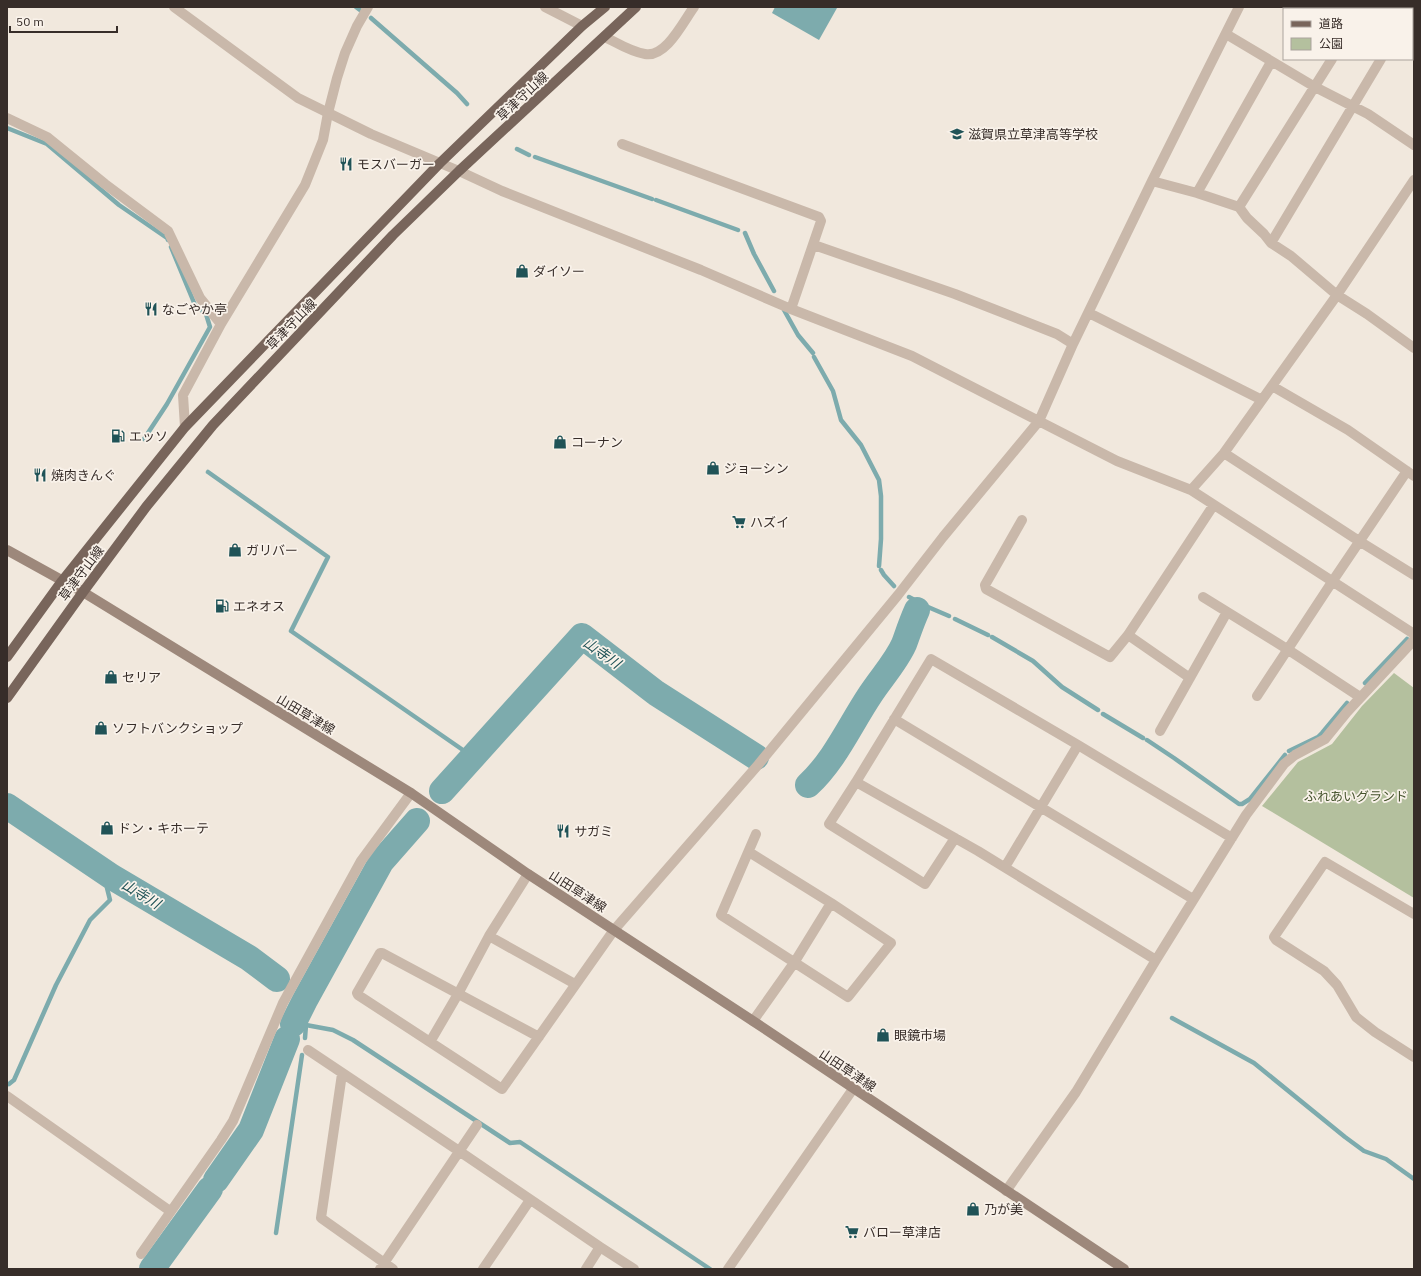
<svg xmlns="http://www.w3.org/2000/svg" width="1421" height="1276" viewBox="0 0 1421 1276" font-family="'IBM Plex Sans','Noto Sans JP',sans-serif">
<rect width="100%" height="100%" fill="#f1e8dd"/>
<!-- green -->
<path fill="#b4c09e" d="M 1394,673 L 1414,688 L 1414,898 L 1262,806 L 1298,762 L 1332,744 L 1362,706 Z"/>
<!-- water -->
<path fill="#7dabad" d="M 775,7 L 835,7 L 837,8 L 819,40 L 772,13 Z"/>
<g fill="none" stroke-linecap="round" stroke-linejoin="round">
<!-- stream -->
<path stroke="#7dabad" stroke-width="4.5" d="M 356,7 L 360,10
M 371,18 L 457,93 L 467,104
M 7,128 L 47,144 L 119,205 L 167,238 L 168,240
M 517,149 L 529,155
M 535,157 L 652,199
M 656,200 L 738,230
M 745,233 L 754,254 L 774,291
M 784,310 L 798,335 L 813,353
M 814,357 L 833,391 L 841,420 L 861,445 L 879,480 L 881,496 L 881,539 L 879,566
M 146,440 L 144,439 L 167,404 L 210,327 L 206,314 L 195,305 L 171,247
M 208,472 L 328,557 L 291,631 L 473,757
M 881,570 L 884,575 L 894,586
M 909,597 L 924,605
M 928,607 L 949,616
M 955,619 L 988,635
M 992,637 L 1033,661 L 1062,687 L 1098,710
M 1365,683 L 1407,639
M 1103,714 L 1143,738
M 1147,740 L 1174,758 L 1239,804 L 1242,804 L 1250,799 L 1285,755
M 1289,751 L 1318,737 L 1322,733 L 1347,703
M 1172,1018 L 1254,1063 L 1345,1137 L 1364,1151 L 1386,1159 L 1414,1179
M 295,1020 L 306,1025 L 333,1030 L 353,1040 L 510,1143 L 520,1142 L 710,1269
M 305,1038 L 306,1025
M 9,1084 L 14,1080 L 56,985 L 90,920 L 110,900 L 107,888 L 112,877
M 276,1233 L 302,1055"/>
<!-- river -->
<path stroke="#7dabad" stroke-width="26" d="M 808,785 C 835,760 850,725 870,695 C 881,678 896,662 904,644 C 908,633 912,621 917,610
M 442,791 L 582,636 L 656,693 L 756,757
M 7,806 L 112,877 L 249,958 L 277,979
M 293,1024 L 305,1000 L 381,862 L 417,821
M 216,1180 L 251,1130 L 287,1039
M 152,1269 L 210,1189"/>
<!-- minor -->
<path stroke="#c9b8aa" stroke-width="10" d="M 545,7 L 582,26
M 1318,9 L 1319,7
M 1362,9 L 1363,7
M 1411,9 L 1412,7
M 1226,34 L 1315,87 L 1368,114 L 1414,145
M 605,37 C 617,43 631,52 645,54 C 666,58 683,22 694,7
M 7,118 L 47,137 L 105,184 L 168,231 L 200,298 L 221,324
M 622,144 L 819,217 L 821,221 L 791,309
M 459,171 L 502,191 L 701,270 L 791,309 L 912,356 L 1117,461 L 1191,490 L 1414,634
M 1152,181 L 1197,193 L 1239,207 L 1247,218 L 1264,234 L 1271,243 L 1291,256 L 1337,295 L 1367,314 L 1414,348
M 1197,193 L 1271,62
M 1239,207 L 1332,59
M 1271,243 L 1381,59
M 814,245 L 955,294 L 1057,334 L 1073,344
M 1089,313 L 1262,400
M 1272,386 L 1348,430 L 1414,476
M 185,427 L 183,395 L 221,324 L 305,185 L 323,140 L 328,113 L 337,78 L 345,53 L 357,26 L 368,7
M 1224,453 L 1359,541 L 1414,575
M 1191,490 L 1224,453 L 1337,295 L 1414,180
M 1022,520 L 985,585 L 986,589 L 1110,657 L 1128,635 L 1213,506
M 1203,597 L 1287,649 L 1360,697
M 1128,635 L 1190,678
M 1257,696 L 1332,582 L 1407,471
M 894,719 L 1193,899
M 1160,731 L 1227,612
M 856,782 L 829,824 L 925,884 L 955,838
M 749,852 L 831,903 L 891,943 L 848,997 L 721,915 L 756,834
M 1005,867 L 1078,745
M 1414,914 L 1325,862 L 1274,937 L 1276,940 L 1324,971 L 1337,985 L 1356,1017 L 1375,1032 L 1414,1057
M 489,936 L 575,984
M 1156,960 L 978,851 L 856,782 L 931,659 L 1078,745 L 1232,838
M 753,1021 L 794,963 L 831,903
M 539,1037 L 382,953 L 380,953 L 357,993 L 358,995 L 502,1089 L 614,930 L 758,765 L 898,595 L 943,537 L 1039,421 L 1073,344 L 1152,181 L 1239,7
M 430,1042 L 458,994 L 489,936 L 528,874
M 308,1050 L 459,1151 L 600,1247 L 634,1269
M 342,1074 L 321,1218 L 393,1269
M 7,1096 L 170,1211
M 1006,1191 L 1076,1092 L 1156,960 L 1246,815 L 1284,764 L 1295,755 L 1325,739 L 1347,712 L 1414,640
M 141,1254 L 221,1140 L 233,1121 L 283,1003 L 361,861 L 411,793
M 380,1269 L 477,1125
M 483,1269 L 530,1200
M 586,1269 L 600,1247
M 728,1269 L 853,1089"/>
<!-- tertiary -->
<path stroke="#c9b8aa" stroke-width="10" d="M 174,7 L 298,98 L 371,134 L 459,171"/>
<!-- secondary -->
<path stroke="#9d887b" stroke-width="10" d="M 7,550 L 83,592 L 411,793 L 528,874 L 753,1021 L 1124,1269"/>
<!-- primary -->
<path stroke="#78655b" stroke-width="10" d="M 7,657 L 62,581 L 185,427 L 440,163 L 582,26 L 605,7
M 7,698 L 83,592 L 146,507 L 213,425 L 393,235 L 459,171 L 636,7"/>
</g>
<!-- icons -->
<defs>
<g id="school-bare" transform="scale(1.08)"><path d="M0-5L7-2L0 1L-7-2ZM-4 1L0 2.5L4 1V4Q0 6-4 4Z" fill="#205357" stroke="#f9f2ea" stroke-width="2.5" paint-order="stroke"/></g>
<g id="restaurant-bare" transform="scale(1.08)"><path d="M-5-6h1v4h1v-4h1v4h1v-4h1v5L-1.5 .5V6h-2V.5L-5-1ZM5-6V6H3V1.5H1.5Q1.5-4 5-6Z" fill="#205357" stroke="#f9f2ea" stroke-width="2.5" paint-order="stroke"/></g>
<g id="shop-bare" transform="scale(1.08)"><path d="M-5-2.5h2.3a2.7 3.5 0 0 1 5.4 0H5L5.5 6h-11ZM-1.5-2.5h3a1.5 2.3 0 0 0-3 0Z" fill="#205357" stroke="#f9f2ea" stroke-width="2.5" paint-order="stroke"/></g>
<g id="fuel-bare" transform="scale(1.08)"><path d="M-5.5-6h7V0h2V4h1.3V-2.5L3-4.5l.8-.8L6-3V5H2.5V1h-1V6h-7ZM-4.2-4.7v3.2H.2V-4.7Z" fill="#205357" stroke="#f9f2ea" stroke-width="2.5" paint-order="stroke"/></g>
<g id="supermarket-bare" transform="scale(1.08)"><path d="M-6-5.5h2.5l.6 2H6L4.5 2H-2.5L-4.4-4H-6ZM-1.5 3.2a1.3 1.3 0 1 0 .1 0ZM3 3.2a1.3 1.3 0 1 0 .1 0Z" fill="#205357" stroke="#f9f2ea" stroke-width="2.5" paint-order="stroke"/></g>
</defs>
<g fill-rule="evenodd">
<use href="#school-bare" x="957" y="134"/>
<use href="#restaurant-bare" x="346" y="164"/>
<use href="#shop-bare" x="522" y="271"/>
<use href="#restaurant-bare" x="151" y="309"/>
<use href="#fuel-bare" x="118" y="436"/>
<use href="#shop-bare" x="560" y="442"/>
<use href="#shop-bare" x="713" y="468"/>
<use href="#restaurant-bare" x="40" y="475"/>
<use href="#supermarket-bare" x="739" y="522"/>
<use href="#shop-bare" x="235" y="550"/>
<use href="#fuel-bare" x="222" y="606"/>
<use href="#shop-bare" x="111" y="677"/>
<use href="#shop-bare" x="101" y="728"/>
<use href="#shop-bare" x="107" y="828"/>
<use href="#restaurant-bare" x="563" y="831"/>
<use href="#shop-bare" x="883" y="1035"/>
<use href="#shop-bare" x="973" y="1209"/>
<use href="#supermarket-bare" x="852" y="1232"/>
</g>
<g text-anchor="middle" stroke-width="3.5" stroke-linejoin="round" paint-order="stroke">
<!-- street labels -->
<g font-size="13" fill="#372d29" stroke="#f9f2ea">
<text transform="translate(522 96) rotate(-43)" y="5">草津守山線</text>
<text transform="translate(291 324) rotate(-46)" y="5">草津守山線</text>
<text transform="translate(81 573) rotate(-53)" y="5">草津守山線</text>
<text transform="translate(306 714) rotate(31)" y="5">山田草津線</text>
<text transform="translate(578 891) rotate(33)" y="5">山田草津線</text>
<text transform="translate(848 1070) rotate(34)" y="5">山田草津線</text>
</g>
<!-- poi labels -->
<g font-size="13" fill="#372d29" stroke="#f9f2ea" text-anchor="start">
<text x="968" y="139">滋賀県立草津高等学校</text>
<text x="357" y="169">モスバーガー</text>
<text x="533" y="276">ダイソー</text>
<text x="162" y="314">なごやか亭</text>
<text x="129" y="441">エッソ</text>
<text x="571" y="447">コーナン</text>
<text x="724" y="473">ジョーシン</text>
<text x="51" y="480">焼肉きんぐ</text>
<text x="750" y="527">ハズイ</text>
<text x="246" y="555">ガリバー</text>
<text x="233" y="611">エネオス</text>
<text x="122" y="682">セリア</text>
<text x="112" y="733">ソフトバンクショップ</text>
<text x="118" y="833">ドン・キホーテ</text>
<text x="574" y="836">サガミ</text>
<text x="894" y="1040">眼鏡市場</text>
<text x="984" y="1214">乃が美</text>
<text x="863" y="1237">バロー草津店</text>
</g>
<!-- park labels -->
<g font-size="13" fill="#46542e" stroke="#f9f2ea">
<text x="1356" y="801">ふれあいグランド</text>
</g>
<!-- water labels -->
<g font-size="14" font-style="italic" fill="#205357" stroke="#f9f2ea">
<text transform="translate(602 653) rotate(35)" y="5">山寺川</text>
<text transform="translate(141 894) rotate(31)" y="5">山寺川</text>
</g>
</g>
<!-- border -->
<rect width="1421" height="1276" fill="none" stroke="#372d29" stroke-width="16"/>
<!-- legend -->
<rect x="1283" y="8" width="130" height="52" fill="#f9f2ea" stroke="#aba39d"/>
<rect x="1291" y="21" width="20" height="6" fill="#78655b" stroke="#aba39d"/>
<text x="1319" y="28" font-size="12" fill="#372d29">道路</text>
<rect x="1291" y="38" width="20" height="12" fill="#b4c09e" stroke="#aba39d"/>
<text x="1319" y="48" font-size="12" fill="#372d29">公園</text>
<!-- scale -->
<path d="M10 26v6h107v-6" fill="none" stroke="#372d29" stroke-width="2"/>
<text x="16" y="26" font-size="12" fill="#372d29" stroke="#f9f2ea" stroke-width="3" paint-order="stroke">50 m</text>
</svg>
